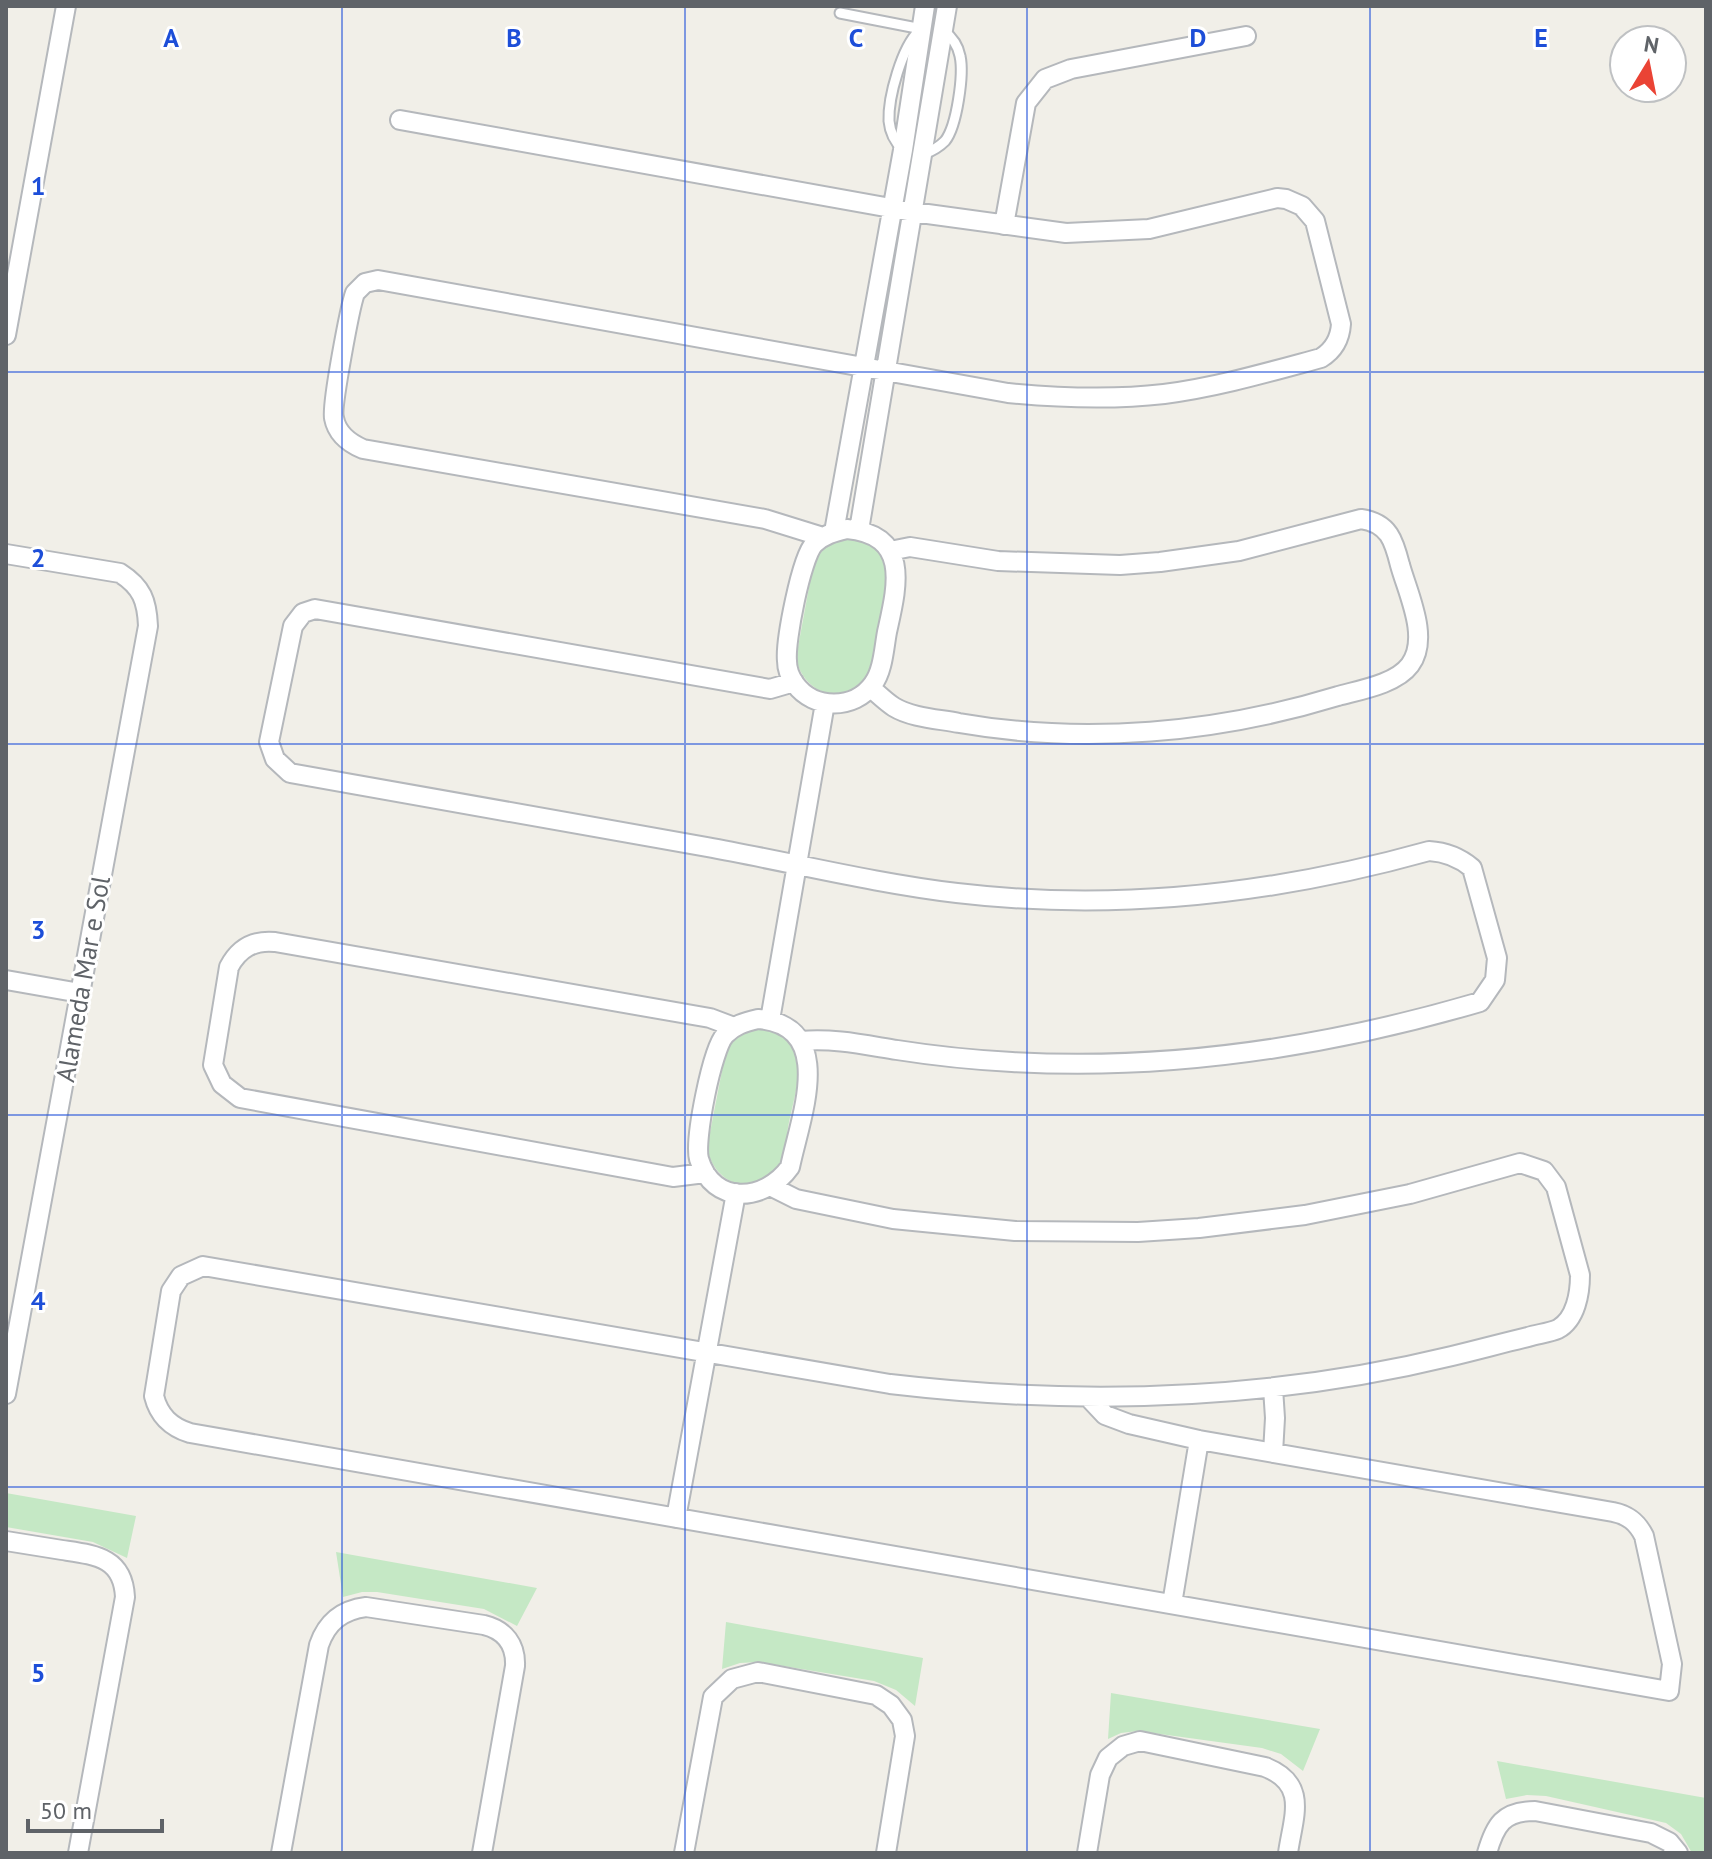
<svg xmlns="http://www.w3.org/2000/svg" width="1712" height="1859" viewBox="0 0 1712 1859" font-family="'PT Sans',sans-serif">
<rect width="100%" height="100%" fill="#f1efe8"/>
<!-- green -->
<path fill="#c5e8c5" d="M 847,539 C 903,542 885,596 878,632 C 875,647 875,668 865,680 C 841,709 802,691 796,658 L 814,560 L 828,545 Z
M 758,1029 C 815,1034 797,1085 789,1122 C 786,1137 786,1158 776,1170 C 752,1200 713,1182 707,1148 L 726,1050 L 739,1035 Z
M 6,1493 L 136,1516 L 127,1558 L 93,1542 L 6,1527 Z
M 336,1552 L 537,1588 L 517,1626 L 484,1609 L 377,1592 L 362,1592 L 343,1597 Z
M 726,1622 L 923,1658 L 915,1706 L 896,1690 L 874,1681 L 759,1662 L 740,1663 L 722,1669 Z
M 1111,1693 L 1320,1729 L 1303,1771 L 1281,1754 L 1262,1748 L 1138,1731 L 1121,1733 L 1108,1739 Z
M 1497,1761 L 1706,1798 L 1706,1853 L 1692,1853 L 1681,1834 L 1666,1823 L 1546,1796 L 1527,1795 L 1506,1799 Z"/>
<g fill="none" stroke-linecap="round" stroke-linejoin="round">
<!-- service casing -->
<g stroke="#b5b8bc" stroke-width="13">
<path id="service" d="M 840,13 L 922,29
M 903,150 C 895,142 890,132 889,121 C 888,97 902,47 919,31
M 924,154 C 932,151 939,147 945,141 C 957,126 964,74 960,56 C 958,45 952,37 943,30"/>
</g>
<!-- minor casing -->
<g stroke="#b5b8bc" stroke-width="22">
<path id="minor" d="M 400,120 L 913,212 L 1066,233 L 1149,229 L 1277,198 L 1286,199 L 1302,206 L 1315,221 L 1341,324 C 1340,339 1334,350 1321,358 C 1269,372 1218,387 1164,394 C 1112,400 1060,398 1008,393 L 378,280 L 365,283 L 355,293 C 350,307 331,407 334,418 C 337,434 349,443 363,449 L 765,519 L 823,537
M 1004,225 L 1026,103 L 1045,79 L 1071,69 L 1246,36
M 6,335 L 66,6
M 847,529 C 911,535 897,587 887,632 C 884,648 883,671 873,684 C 854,710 814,710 795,684 C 790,677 787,669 787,661 C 785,642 801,558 814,544 C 823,535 834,532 847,529 Z
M 859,530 L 947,6
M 834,532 L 903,150 L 925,6
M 6,554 L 120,573 C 142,587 147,601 148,626 L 6,1394
M 794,682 L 770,689 L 315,609 L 303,613 L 293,626 L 269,742 L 275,759 L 290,773 C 429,798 568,823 707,847 C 790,862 873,883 957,893 C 1117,912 1275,894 1429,851 C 1446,852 1459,857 1472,868 L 1497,958 L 1495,980 L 1480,1002 C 1327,1047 1171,1071 1012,1062 C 974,1060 935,1056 897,1050 C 865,1045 834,1038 801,1041
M 871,688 C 878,694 886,702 894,707 C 912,718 939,719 959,723 C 1085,745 1217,733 1338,696 C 1360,690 1396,684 1410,665 C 1430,638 1408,594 1400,565 C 1394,541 1389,523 1361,519 L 1239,551 L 1160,562 L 1120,565 L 998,561 L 910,547 L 890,551
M 6,980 L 80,993
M 758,1019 C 838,1026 800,1118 790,1167 C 765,1202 713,1206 699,1159 C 694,1140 712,1049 725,1035 C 734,1025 745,1022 758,1019 Z
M 770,1020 L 825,703
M 705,1173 L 673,1177 L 240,1098 L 222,1084 L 213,1065 L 229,967 C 239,948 254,940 275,942 L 710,1018 L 734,1027
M 772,1187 L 796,1199 L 893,1219 L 1015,1231 L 1138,1232 L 1199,1228 L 1305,1215 L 1410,1194 L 1520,1163 L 1544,1171 L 1556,1187 L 1580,1275 C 1580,1293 1576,1319 1558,1329 C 1549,1333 1537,1334 1528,1337 C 1503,1343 1477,1350 1452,1356 C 1267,1401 1078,1406 890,1384 L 203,1266 L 181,1276 L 171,1291 L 154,1396 C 159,1416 171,1427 190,1433 L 1669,1691 L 1672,1664 L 1644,1536 C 1637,1522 1628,1515 1613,1512 L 1199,1440 L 1129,1424 L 1105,1415 L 1089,1398
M 1273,1453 L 1275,1418 L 1273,1388
M 676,1518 L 736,1193
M 6,1541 C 25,1544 44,1547 62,1550 C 95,1555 123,1557 125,1597 L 78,1853
M 1172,1604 L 1199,1440
M 281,1853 L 319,1645 C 327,1622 342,1610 366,1607 L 484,1625 C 505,1630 516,1645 515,1666 L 482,1853
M 684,1853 L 713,1697 L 732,1679 L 758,1672 L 876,1695 L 891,1705 L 902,1720 L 905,1736 L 886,1853
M 1087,1853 L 1100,1775 L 1108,1758 L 1123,1746 L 1140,1741 L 1265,1767 C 1309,1784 1293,1817 1288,1853
M 1487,1853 C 1495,1825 1503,1811 1535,1811 L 1651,1833 L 1669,1842 L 1678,1853"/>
</g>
<!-- service -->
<use href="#service" stroke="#fff" stroke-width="9"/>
<!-- minor -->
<use href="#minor" stroke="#fff" stroke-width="18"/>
</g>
<!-- grid -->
<path fill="none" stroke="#1d4ed8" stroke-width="2" stroke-opacity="0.55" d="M 342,6 L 342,1853M 685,6 L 685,1853M 1027,6 L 1027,1853M 1370,6 L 1370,1853M 6,372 L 1706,372M 6,744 L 1706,744M 6,1115 L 1706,1115M 6,1487 L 1706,1487"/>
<g text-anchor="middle" stroke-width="6" stroke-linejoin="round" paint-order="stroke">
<!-- street labels -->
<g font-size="26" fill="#5f6368" stroke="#fff">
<text transform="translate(83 979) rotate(-80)" y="9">Alameda Mar e Sol</text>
</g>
</g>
<g font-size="26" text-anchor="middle" font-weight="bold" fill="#1d4ed8" stroke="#fff" stroke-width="6" stroke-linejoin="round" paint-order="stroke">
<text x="171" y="47">A</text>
<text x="514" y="47">B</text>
<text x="856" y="47">C</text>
<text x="1198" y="47">D</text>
<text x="1541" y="47">E</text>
<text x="38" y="195">1</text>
<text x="38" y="567">2</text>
<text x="38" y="939">3</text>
<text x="38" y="1310">4</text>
<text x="38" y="1682">5</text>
</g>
<!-- border -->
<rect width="1712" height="1859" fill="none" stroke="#5f6368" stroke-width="16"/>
<!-- north arrow -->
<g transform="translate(1648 64) rotate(10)"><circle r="38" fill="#ffffff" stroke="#bfc1c3" stroke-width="2"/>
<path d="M0-6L14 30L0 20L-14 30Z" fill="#ea4335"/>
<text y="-12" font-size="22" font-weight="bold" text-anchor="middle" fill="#5f6368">N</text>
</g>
<!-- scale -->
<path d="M28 1819v12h134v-12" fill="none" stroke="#5f6368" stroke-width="4"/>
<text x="40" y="1819" font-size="24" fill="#5f6368" stroke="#ffffff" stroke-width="6" paint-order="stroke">50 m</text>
</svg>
